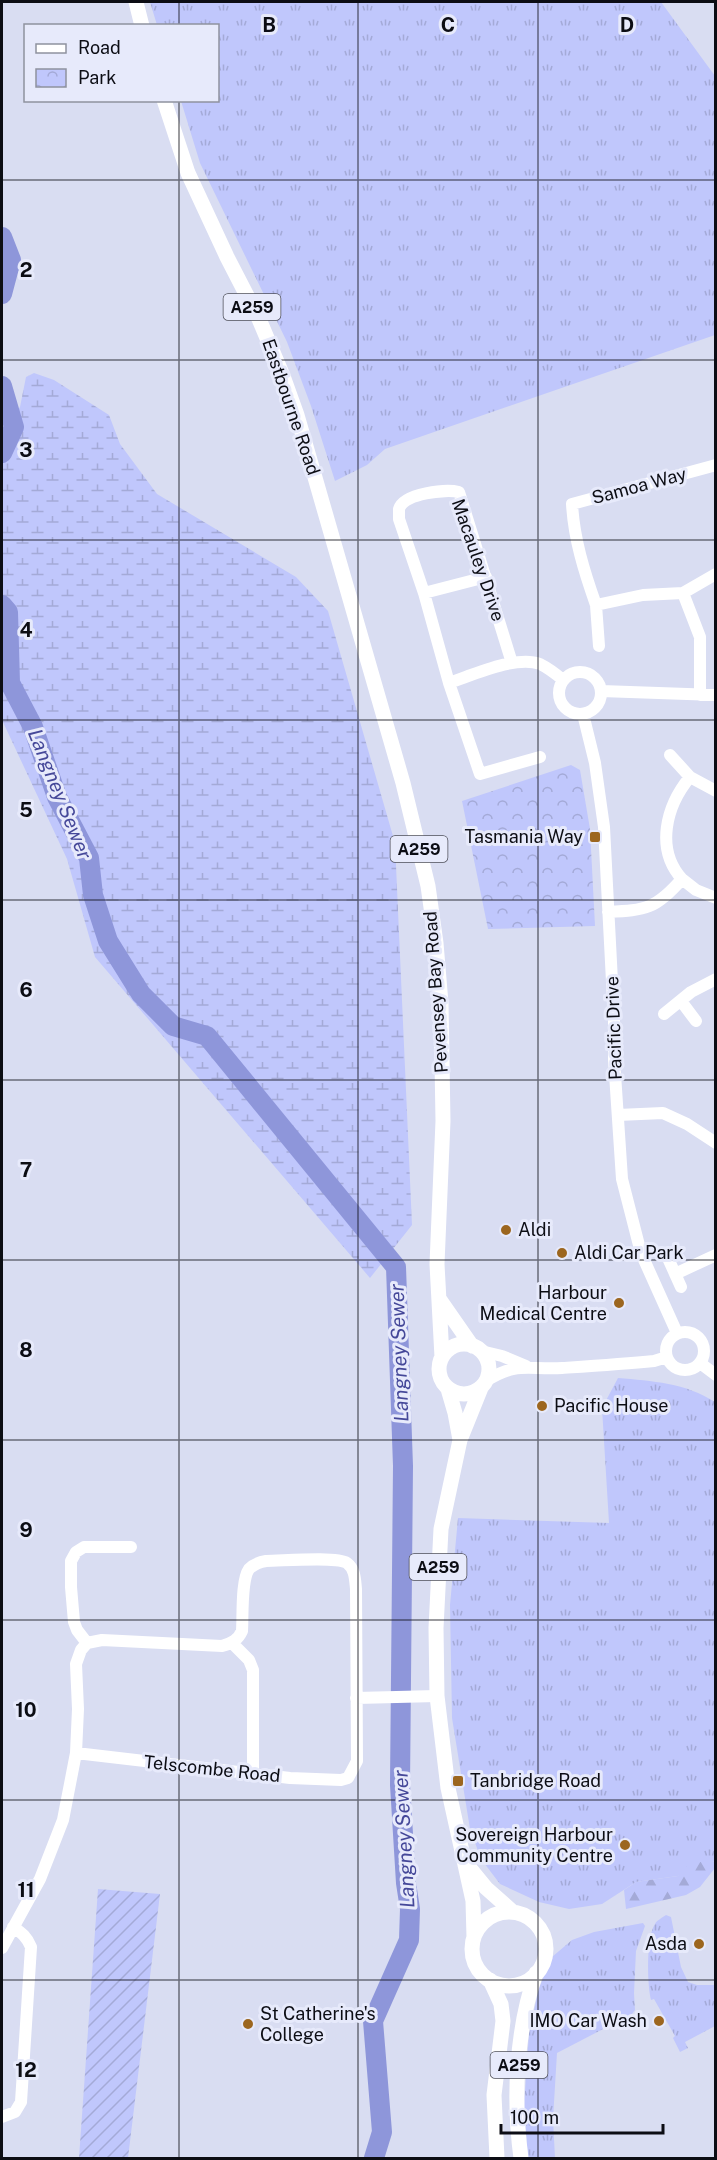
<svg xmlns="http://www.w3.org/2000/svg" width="717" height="2160" viewBox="0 0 717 2160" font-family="'Public Sans',sans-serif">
<defs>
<pattern id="grass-tufts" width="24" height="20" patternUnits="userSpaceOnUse" patternTransform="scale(1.5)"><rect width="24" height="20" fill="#c0c7fc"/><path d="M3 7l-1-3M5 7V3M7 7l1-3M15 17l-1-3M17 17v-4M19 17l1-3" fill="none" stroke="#a4aad7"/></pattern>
<pattern id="forest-firs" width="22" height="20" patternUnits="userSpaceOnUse" patternTransform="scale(1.5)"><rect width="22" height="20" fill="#c0c7fc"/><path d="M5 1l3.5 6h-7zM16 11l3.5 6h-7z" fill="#a4aad7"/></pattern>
<pattern id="wetland-marsh" width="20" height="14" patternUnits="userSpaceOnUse" patternTransform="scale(1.5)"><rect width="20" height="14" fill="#c0c7fc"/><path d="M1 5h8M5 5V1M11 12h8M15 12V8" fill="none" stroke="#a4aad7"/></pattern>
<pattern id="park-crowns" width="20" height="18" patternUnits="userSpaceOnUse" patternTransform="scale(1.5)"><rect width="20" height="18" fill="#c0c7fc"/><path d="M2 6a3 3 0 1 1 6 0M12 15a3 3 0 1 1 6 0" fill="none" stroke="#a4aad7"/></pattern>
<pattern id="garden-furrows" width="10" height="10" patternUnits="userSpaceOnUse" patternTransform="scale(1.5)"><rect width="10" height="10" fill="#c0c7fc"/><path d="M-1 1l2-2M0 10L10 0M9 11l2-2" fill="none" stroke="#a4aad7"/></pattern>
</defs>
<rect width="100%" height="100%" fill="#d9ddf2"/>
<!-- grass -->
<path fill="url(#grass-tufts)" d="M 150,2 L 661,2 L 715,76 L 715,335 L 385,449 L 367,465 L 335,481 L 311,406 L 287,342 L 200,163 L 181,101 L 218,100 L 218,26 L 157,25 Z
M 618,1378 C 652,1381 686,1383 715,1402 L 715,1862 L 712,1861 L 678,1876 L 636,1882 L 602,1904 L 569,1909 L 539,1902 L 500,1884 L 481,1859 L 470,1829 L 452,1718 L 450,1605 L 458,1518 L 609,1523 L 602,1408 Z
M 666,1915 L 671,1917 L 681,1967 L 688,1982 L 697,1985 L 715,1985 L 715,2026 L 685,2042 L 688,2048 L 680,2052 L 673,2038 L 675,2036 L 654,1999 L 651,2000 C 647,1985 646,1937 655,1924 C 657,1920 662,1918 666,1915 Z
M 643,1923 L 645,1926 L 636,1951 L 634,1993 L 635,2010 L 632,2014 L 557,2053 L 553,2119 L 555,2158 L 528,2158 L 524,2106 L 529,2033 L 539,1988 L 552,1957 L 572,1940 L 594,1932 Z"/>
<!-- forest -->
<path fill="url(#forest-firs)" d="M 712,1861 L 715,1862 L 715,1868 L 700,1887 L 686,1895 L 626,1909 L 624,1890 L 636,1882 L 678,1876 L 689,1863 Z"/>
<!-- wetland -->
<path fill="url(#wetland-marsh)" d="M 34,373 L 54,380 L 109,415 L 120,444 L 157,494 L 296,577 L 328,611 L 395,843 L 412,1225 L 370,1278 L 95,957 L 67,859 L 2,720 L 2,424 L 3,429 L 20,407 L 26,377 Z"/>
<!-- park -->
<path fill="url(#park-crowns)" d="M 571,765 L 580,770 L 590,829 L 595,926 L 488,929 L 462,801 Z"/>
<!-- garden -->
<path fill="url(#garden-furrows)" d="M 98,1889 L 160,1894 L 128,2158 L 79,2158 Z"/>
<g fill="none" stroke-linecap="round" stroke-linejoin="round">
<!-- river -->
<path stroke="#8e96da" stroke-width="20" d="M 2,237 L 11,260 L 2,294
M 2,386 L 14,427 L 2,453
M 2,605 L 8,612 L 10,683 L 33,727 L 57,797 L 89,858 L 93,895 L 108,941 L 141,994 L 173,1026 L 207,1036 L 396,1267 L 403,1466 L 400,1785 L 406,1883 L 410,1909 L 409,1940 L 373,2021 L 382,2132 L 374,2158"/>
<!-- minor -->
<path stroke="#fff" stroke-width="12" d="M 486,577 L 424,593 L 399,519 C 399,518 399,510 399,509 C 404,493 446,489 459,492 L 512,663
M 424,593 L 449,683 L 480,774 L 540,757
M 683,593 L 716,574
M 596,605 L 599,646
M559 693a21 21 0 1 1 42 0a21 21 0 1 1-42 0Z
M 449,683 C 473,675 516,655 540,664 C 548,668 556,674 563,680
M 601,691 L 716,695
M 700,695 L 700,637 L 683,593 L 643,595 L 596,605 C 584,571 574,539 572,504 L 716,465
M 583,714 L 595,763 L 604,827 L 614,1020 L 614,1059 L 622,1179 L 641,1253 L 677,1333
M 670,755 L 690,777 L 716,791
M 682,879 C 655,849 666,806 690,777
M 608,912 C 646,910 656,909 682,879 L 696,890 L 716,898
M 681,1001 L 696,1021
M 664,1014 L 691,992 L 716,979
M 618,1115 L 663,1113 L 687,1124 L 716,1143
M 667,1256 L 681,1287
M 675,1274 L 716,1255
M666 1351a19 19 0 1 1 38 0a19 19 0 1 1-38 0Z
M 481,1351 L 502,1356 L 526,1366
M 700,1363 L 716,1375
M 486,1381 C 518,1361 528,1370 562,1368 C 592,1366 623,1364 654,1361 L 667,1357
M 87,1643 L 77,1630 L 74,1622 L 71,1587 L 71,1561 L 76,1552 L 84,1547 L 131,1547
M 232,1643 L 249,1660 L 253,1670 L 253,1773
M 356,1698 L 437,1696
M 76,1753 L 290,1778 L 341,1780 L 348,1778 L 357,1761 L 356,1589 C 355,1579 355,1569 347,1563 C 336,1556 282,1561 266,1561 C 260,1562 254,1564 249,1569 C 241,1580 243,1616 242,1631 C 238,1640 232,1643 222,1646 L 102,1640 L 87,1643
M 2,1948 L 40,1879 L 63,1820 L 76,1753 L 78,1709 L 76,1664 L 81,1650 L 87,1643
M 2,2117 L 15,2112 L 21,2102 L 31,1947 C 27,1937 22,1933 13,1927"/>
<!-- major -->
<path stroke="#fff" stroke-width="15" d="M 136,2 L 142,26
M 164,100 L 188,173 L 227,257 L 259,319 L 283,376 L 297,415 L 403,783 L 428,886 L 436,943 L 441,1003 L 443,1121 L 437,1264 L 442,1357
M 440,1300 L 472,1346
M439 1369a25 25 0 1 1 50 0a25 25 0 1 1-50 0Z
M 448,1389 L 455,1413 L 460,1440
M 468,1866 L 486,1888 L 513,1912
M472 1949a37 37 0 1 1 74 0a37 37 0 1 1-74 0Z
M 474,1937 L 473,1901 L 448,1788 L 437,1696 L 436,1628 L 441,1529 L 460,1440 L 481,1388
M 490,1980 L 501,2004 L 503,2021 L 494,2095 L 497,2158
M 521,2158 C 513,2099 516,2030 536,1973"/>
</g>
<!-- grid -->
<path fill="none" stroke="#0c0d14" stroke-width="1.5" stroke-opacity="0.55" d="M 179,2 L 179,26M 358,2 L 358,2158M 538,2 L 538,2158M 179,100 L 179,2158M 2,180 L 716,180M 2,360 L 716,360M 2,540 L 716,540M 2,720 L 716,720M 2,900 L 716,900M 2,1080 L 716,1080M 2,1260 L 716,1260M 2,1440 L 716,1440M 2,1620 L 716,1620M 2,1800 L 716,1800M 2,1980 L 716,1980"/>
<!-- markers -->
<g fill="#9c661f" stroke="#e7eafb" stroke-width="2">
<rect x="589" y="831" width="12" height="12" rx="3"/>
<circle cx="506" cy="1230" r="6"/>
<circle cx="562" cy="1253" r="6"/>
<circle cx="619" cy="1303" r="6"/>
<circle cx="542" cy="1406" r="6"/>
<rect x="452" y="1775" width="12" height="12" rx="3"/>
<circle cx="625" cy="1845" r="6"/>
<circle cx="699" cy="1944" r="6"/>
<circle cx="659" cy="2021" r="6"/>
<circle cx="248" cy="2024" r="6"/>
</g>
<g text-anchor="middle" stroke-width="6" stroke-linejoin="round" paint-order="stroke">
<!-- shield labels -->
<g fill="#e7eafb" stroke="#4e4f59" stroke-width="1.5">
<rect x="223.5" y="294" width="57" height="26" rx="4.5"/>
<rect x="390.5" y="836" width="57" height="26" rx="4.5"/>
<rect x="409.5" y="1554" width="57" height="26" rx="4.5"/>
<rect x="490.5" y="2052" width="57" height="26" rx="4.5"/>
</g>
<g font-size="16" font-weight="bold" fill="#0c0d14">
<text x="252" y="313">A259</text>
<text x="419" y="855">A259</text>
<text x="438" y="1573">A259</text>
<text x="519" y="2071">A259</text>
</g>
<!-- street labels -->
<g font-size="18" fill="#0c0d14" stroke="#e7eafb">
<text transform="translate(291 407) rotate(71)" y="6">Eastbourne Road</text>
<text transform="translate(639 486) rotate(-15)" y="6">Samoa Way</text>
<text transform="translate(478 560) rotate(71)" y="6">Macauley Drive</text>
<text transform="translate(436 992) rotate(-94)" y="6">Pevensey Bay Road</text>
<text transform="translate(614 1028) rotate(-92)" y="6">Pacific Drive</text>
<text transform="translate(212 1769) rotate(6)" y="6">Telscombe Road</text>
</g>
<!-- poi labels -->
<g font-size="18" fill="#0c0d14" stroke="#e7eafb" text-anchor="end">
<text x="583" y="843">Tasmania Way</text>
<text x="518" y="1236" text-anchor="start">Aldi</text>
<text x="574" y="1259" text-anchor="start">Aldi Car Park</text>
<text x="607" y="1299">Harbour<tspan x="607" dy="21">Medical Centre</tspan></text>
<text x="554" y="1412" text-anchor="start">Pacific House</text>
<text x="470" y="1787" text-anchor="start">Tanbridge Road</text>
<text x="613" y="1841">Sovereign Harbour<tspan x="613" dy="21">Community Centre</tspan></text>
<text x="687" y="1950">Asda</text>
<text x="260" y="2020" text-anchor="start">St Catherine's<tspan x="260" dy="21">College</tspan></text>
<text x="647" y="2027">IMO Car Wash</text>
</g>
<!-- water labels -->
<g font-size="20" font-style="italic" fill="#454899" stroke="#e7eafb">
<text transform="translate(60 794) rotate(68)" y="7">Langney Sewer</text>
<text transform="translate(399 1353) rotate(-92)" y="7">Langney Sewer</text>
<text transform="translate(404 1839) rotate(-93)" y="7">Langney Sewer</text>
</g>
</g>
<g font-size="20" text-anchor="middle" font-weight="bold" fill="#0c0d14" stroke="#e7eafb" stroke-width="6" stroke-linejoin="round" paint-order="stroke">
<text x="269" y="32">B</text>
<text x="448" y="32">C</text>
<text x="627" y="32">D</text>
<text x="26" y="277">2</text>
<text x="26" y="457">3</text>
<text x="26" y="637">4</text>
<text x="26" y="817">5</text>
<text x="26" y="997">6</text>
<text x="26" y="1177">7</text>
<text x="26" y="1357">8</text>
<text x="26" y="1537">9</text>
<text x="26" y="1717">10</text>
<text x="26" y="1897">11</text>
<text x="26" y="2077">12</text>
</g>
<!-- border -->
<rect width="717" height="2160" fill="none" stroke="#0c0d14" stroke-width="6"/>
<!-- legend -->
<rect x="24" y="24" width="195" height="78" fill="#e7eafb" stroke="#8f929f" stroke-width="1.5"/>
<rect x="36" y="44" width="30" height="9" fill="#ffffff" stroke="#8f929f" stroke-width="1.5"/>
<text x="78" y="54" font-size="18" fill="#0c0d14">Road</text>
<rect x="36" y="69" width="30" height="18" fill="url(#park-crowns)" stroke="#8f929f" stroke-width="1.5"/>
<text x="78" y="84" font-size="18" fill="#0c0d14">Park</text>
<!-- scale -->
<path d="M501 2124v9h162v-9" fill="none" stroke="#0c0d14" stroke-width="3"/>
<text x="510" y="2124" font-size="18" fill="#0c0d14" stroke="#e7eafb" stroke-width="4.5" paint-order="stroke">100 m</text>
</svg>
